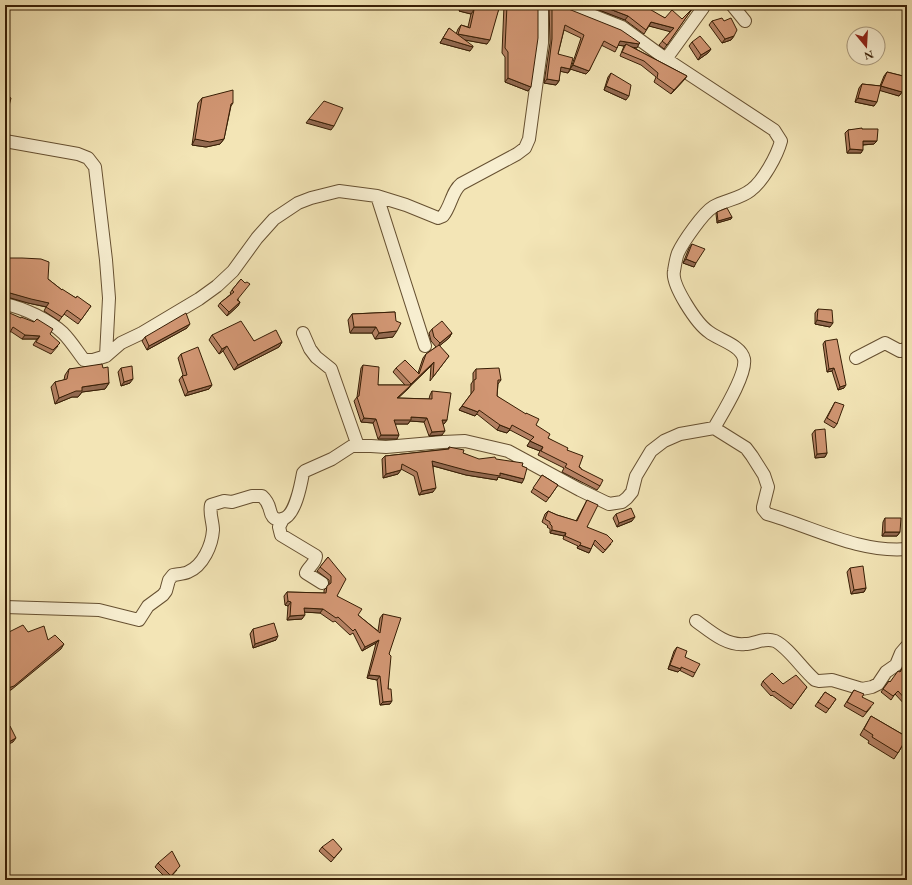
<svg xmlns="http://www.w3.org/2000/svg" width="912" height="885" viewBox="0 0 912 885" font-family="'EB Garamond',serif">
<rect width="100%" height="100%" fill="#f3e5b6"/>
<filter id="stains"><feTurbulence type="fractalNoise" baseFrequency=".005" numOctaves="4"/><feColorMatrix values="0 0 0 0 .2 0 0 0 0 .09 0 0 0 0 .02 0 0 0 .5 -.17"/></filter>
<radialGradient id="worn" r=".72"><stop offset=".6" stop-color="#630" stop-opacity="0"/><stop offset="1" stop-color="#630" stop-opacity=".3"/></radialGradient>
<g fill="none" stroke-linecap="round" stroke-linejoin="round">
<!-- street casing -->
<g stroke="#665031" stroke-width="14">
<path id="street" d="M 566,5 L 622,27 L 666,59 L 774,130 L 781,141 C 777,156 763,181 751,190 C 740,199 725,200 713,207 C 703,213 683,242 678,253 C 676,258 675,265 674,271 C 671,285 697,324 709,332 C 719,340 741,345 744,359 C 747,374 722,414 714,428
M 732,5 L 745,21
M 666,59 L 703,8 L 697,5
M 5,141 L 78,154 L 88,158 L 95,167 L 106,260 L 109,298 L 106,356
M 377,196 L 425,346
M 5,304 C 24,308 49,320 63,333 C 71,341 77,351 84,360 L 93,360 L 106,356 L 121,343 L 142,333 L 199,299 L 217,286 L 233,271 L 257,238 L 274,219 L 298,203 L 311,198 L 339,191 L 377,196 L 406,205 L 438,218 L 443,216 C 451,206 452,191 461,184 L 517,154 L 525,148 L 529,139 L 542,43 L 542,5
M 303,333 L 310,349 L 316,357 L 331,369 L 358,446
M 856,358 L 885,343 L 900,351 L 907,348
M 283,519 L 279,527 L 281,535 L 316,556 C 316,563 308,567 306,573 L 322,583
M 5,607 L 99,610 L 139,620 L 148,606 L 163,595 L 166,591 L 169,580 L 173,575 C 178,574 184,574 188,572 C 203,566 212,545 213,530 C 213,522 209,513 211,505 L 224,501 L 232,502 L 252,496 L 262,496 C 272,505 268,511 273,517 C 276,520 279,520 282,519 C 295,517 301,484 303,473 L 305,471 L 332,459 L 352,446 L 371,446 L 386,447 L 443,442 L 465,441 L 508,451 L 580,490 L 609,504 L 622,502 L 627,498 L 632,492 L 636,476 L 651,451 L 664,441 L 680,434 L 714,428 L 746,448 L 752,456 L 764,475 L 768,487 L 763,507 L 763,509 L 767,514 C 813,527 858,553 907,549
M 696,621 C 710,631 726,646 745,644 C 755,644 764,637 775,641 C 788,647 803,670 815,680 L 819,681 L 832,680 L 862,689 L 872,687 L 878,684 L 886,672 L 896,665 L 901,653 L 907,646"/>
</g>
<!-- street -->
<use href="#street" stroke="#f7eed0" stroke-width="12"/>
</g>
<!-- wall -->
<path fill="#b48163" stroke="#371e05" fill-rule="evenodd" d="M 462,5 L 500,5 L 487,44 L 465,40 L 470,51 L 440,43 L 449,28 L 456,34 L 458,29 L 461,25 L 468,27 L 471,14 L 459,11 Z
M 504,5 L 538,5 L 528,91 L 505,82 L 505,57 L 502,53 Z
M 549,5 L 563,5 L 566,8 L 637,48 L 634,48 L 687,76 L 684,80 L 671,94 L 654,82 L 656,77 L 641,65 L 620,56 L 624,46 L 618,45 L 617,48 L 615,52 L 601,45 L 589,71 L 586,74 L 571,69 L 568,73 L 560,71 L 559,81 L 556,85 L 544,83 L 550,43 ZM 564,30 L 581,38 L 571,68 L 558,54 Z
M 586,5 L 640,5 L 644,8 L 665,18 L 682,19 L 692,9 L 664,49 L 659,45 L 671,31 L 649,26 L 644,34 L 625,20 Z
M 712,21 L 734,36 L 731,40 L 722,43 L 709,25 Z
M 692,42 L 711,49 L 708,53 L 698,60 L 689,46 Z
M 887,72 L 907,77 L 907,92 L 903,91 L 899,96 L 880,90 L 874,106 L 855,102 L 859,88 L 862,84 L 880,86 L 884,76 Z
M 611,73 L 626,100 L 604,90 L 608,77 Z
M 202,98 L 233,103 L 231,106 L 224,139 L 220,144 L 206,147 L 192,145 L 198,103 Z
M 862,129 L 874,144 L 863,145 L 861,153 L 847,153 L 845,133 L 848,130 Z
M 717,212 L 732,217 L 731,219 L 717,223 L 716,214 Z
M 692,244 L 694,267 L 683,263 L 689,248 Z
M 5,258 L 48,279 L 62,290 L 76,298 L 91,306 L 78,324 L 64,314 L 59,321 L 44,311 L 46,307 L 28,303 L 7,297 L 5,297 Z
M 241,279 L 238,300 L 240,302 L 238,306 L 227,316 L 218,306 L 220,303 L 231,294 L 230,293 L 232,290 Z
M 818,309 L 830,327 L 815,324 L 815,313 Z
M 5,312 L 50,334 L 58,346 L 51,354 L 33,345 L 37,339 L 22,339 L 10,331 Z
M 395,312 L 393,337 L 375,339 L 372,333 L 350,333 L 348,320 L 352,314 Z
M 187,328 L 147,350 L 142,341 L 145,337 Z
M 432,329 L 452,333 L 449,338 L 439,346 L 449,356 L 430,381 L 431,366 L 398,398 L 429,399 L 430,395 L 432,391 L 447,420 L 444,424 L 443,424 L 442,435 L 429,436 L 424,422 L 410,421 L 408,424 L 395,424 L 397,439 L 378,439 L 373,423 L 361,422 L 354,401 L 357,397 L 361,368 L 363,365 L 378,385 L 405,385 L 393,372 L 396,368 L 418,373 L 423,358 L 426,354 L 436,347 L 431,341 L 429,333 Z
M 212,335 L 254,341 L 282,342 L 279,347 L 234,370 L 223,351 L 219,354 L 209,340 Z
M 825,341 L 844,388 L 838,390 L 832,371 L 827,372 L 823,344 Z
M 181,354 L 212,385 L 209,389 L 185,396 L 179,380 L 182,376 L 183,375 L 178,358 Z
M 103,368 L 109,383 L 105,389 L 82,392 L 78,397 L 72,397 L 55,404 L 51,387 L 55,382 L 64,380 L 65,375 L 69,369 Z
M 121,368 L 130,383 L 121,386 L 118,372 Z
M 476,369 L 501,380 L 498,384 L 497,396 L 536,425 L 548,438 L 567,450 L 581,469 L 600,486 L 597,490 L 562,472 L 564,468 L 538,455 L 540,451 L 527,446 L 531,441 L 510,430 L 507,433 L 497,430 L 477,414 L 475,416 L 459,410 L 471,394 L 471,384 L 473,381 L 473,373 Z
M 835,402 L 837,424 L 834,428 L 824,422 Z
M 815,430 L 827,453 L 825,457 L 815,458 L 812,434 Z
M 449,447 L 463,453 L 522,483 L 498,477 L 497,480 L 466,475 L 433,466 L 433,492 L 419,495 L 414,476 L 401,469 L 398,474 L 383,478 L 382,459 L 385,456 L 448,449 Z
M 542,475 L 558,485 L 546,502 L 531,492 Z
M 587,500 L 587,527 L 611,544 L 603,553 L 593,544 L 589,553 L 577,548 L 578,546 L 563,539 L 564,536 L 550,533 L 550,529 L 547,527 L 548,526 L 542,522 L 545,514 L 548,511 L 557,515 L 576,521 L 585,504 Z
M 616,514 L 632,521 L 617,527 L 613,518 Z
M 885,518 L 900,532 L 897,536 L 882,536 L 883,522 Z
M 328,557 L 337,596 L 358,615 L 378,631 L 380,618 L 383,614 L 389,654 L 388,689 L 390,704 L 380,705 L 377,680 L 367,678 L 376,643 L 362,651 L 353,633 L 350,635 L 335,621 L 333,622 L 320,613 L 305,612 L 302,619 L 287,620 L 288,606 L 285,605 L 284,596 L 287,592 L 324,593 L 324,590 L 329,585 L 329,580 L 317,571 Z
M 850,568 L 866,588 L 864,592 L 851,594 L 847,572 Z
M 253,629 L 276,640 L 253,648 L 250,634 Z
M 677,647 L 685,657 L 695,673 L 693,677 L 679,670 L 678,672 L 668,669 L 674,651 Z
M 907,660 L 907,707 L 895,694 L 891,700 L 881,692 L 889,681 L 890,682 L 900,672 Z
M 763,681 L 783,684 L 807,687 L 791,709 L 772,695 L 771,696 L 761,685 Z
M 854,690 L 862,697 L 871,707 L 863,717 L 844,706 Z
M 825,692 L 836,699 L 826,713 L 815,706 Z
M 871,716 L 902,734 L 907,726 L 907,744 L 905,742 L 894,759 L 868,743 L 869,741 L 860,735 Z
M 322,847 L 342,849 L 331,862 L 319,851 Z
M 158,863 L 177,870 L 168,880 L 155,867 Z"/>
<!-- shaded-wall -->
<path fill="#926950" stroke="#371e05" d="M 586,5 L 599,5 L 628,16 L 625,20 Z
M 462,7 L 474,10 L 471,14 L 459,11 Z
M 651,22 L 674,28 L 671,32 L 649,26 Z
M 458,34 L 490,40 L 487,44 L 454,38 Z
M 734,36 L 731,40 L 722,43 L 725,39 Z
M 443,38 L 473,47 L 470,51 L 440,43 Z
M 620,41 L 639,44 L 637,48 L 625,46 L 626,44 L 624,46 L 617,45 Z
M 711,49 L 708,53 L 698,60 L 701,55 Z
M 573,65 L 589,71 L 586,74 L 570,69 Z
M 561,67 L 570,69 L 568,73 L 559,71 Z
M 687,76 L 684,80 L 671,94 L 674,90 Z
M 508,78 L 531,87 L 528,91 L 505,82 Z
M 547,79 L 559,81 L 556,85 L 544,83 Z
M 606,86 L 629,96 L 626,100 L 604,90 Z
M 881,86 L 902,92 L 899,96 L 878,90 Z
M 904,87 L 907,87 L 907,92 L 901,91 Z
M 858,98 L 877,102 L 874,106 L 855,102 Z
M 309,119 L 334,126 L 331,130 L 306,123 Z
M 195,139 L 224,139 L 220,144 L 206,147 L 192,145 Z
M 863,141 L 877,141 L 874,144 L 860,145 Z
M 850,149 L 863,150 L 861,153 L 847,153 Z
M 732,217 L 731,219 L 717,223 L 718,221 Z
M 686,259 L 696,263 L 694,267 L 683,263 Z
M 5,293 L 10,293 L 49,303 L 47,307 L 28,303 L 7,297 L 5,297 Z
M 240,302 L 238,306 L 227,316 L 229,312 Z
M 817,320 L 833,323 L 830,327 L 815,324 Z
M 190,324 L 187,328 L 147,350 L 149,346 Z
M 354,327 L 376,327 L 372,333 L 350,333 Z
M 397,331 L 393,337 L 375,339 L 379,333 Z
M 452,333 L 449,338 L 437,348 L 440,343 Z
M 25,335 L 40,336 L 37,339 L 22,339 Z
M 282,342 L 279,347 L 234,370 L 238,365 Z
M 227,346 L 223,351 L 219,354 L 222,349 Z
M 434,362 L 431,366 L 408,388 L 411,384 Z
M 834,368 L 832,371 L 827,372 L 829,369 Z
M 133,379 L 130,383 L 121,386 L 124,382 Z
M 109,383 L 105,389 L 82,392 L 78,397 L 72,397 L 55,404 L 59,398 L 82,387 Z
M 212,385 L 209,389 L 185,396 L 188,392 Z
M 411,385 L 408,389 L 394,402 L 397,398 Z
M 846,385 L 844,388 L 838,390 L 840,387 Z
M 462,406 L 478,412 L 475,416 L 459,410 Z
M 411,417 L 427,418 L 424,422 L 410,421 L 408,424 L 391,424 L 394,420 Z
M 364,418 L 376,419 L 373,423 L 361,422 Z
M 442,420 L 447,420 L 444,424 L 439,424 Z
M 500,425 L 510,429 L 507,433 L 497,430 Z
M 445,431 L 442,435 L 429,436 L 432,432 Z
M 381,435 L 399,435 L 397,439 L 378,439 Z
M 530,441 L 543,447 L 540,451 L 527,446 Z
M 827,453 L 825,457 L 815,458 L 817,454 Z
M 432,461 L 500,473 L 524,479 L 522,483 L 498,477 L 497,480 L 466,475 L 430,465 Z
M 401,470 L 398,474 L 383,478 L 386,474 Z
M 436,488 L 433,492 L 419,495 L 422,491 Z
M 635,517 L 632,521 L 617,527 L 619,523 Z
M 552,530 L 566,533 L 564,536 L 550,533 Z
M 885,532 L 900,532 L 897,536 L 882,536 Z
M 580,545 L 591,549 L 589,553 L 577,548 Z
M 866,588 L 864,592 L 851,594 L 854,590 Z
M 288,601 L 291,602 L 288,606 L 285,605 Z
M 304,608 L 323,609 L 320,613 L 302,612 Z
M 305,615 L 302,619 L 287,620 L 290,616 Z
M 278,636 L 276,640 L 253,648 L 255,644 Z
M 379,640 L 376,643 L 362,651 L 365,647 Z
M 64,644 L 61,649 L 11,690 L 5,692 L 5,689 Z
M 670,665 L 681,669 L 678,672 L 668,669 Z
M 369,675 L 380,676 L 377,680 L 367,678 Z
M 392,701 L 390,704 L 380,705 L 383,702 Z
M 16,738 L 13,742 L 5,746 L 5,744 Z"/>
<!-- building -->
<path fill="#d19673" stroke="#371e05" d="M 463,5 L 500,5 L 490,40 L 458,34 L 461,25 L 470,28 L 474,10 L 462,7 Z
M 507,5 L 538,5 L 538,38 L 531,87 L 508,78 L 508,52 L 505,48 Z
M 552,5 L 563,5 L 566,8 L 621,30 L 640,43 L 639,44 L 620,41 L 617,48 L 604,41 L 589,71 L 573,65 L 584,35 L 565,25 L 558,54 L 573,58 L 570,69 L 561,67 L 559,81 L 547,79 L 552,39 Z
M 599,5 L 640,5 L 644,8 L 646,7 L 665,18 L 672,10 L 682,19 L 692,9 L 667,45 L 662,41 L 674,28 L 651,22 L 646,30 L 628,16 Z
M 722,18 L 724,21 L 731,18 L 737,30 L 734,36 L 725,39 L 712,21 Z
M 449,28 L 473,46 L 473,47 L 443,38 Z
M 700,36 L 711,49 L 701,55 L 692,42 Z
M 626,44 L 687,76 L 674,90 L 657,78 L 658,73 L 644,61 L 622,52 Z
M 887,72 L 907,77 L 907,87 L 904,87 L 902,92 L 881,86 Z
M 611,73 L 631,85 L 629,96 L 606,86 Z
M 862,84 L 881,86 L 877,102 L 858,98 Z
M 233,90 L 233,103 L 231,104 L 224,139 L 210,142 L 195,139 L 202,98 Z
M 5,95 L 11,98 L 6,118 L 5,118 Z
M 324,101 L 343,108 L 334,126 L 309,119 Z
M 862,128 L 862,129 L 878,129 L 877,141 L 863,141 L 863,150 L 850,149 L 848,130 Z
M 727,208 L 732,217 L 718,221 L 717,212 Z
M 692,244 L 705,249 L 696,263 L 686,259 Z
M 5,258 L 22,258 L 41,259 L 49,262 L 48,279 L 62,290 L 62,289 L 76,298 L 77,296 L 91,306 L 81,320 L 67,310 L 62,317 L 46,307 L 49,303 L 31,299 L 10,293 L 5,293 Z
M 241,279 L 245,283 L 247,282 L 250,284 L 237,300 L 240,302 L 229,312 L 220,303 L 234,292 L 232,290 Z
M 818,309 L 832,310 L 833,323 L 817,320 Z
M 5,311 L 21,318 L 21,317 L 34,322 L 37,319 L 53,329 L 50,334 L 60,343 L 53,350 L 36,342 L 40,336 L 25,335 L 13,327 L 5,341 Z
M 395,312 L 396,321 L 401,323 L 397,331 L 379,333 L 376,327 L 354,327 L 352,314 Z
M 186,313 L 190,324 L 149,346 L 145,337 Z
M 241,321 L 254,341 L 276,330 L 282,342 L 238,365 L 227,346 L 222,349 L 212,335 Z
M 442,321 L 452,333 L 440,343 L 434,337 L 432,329 Z
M 837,339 L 846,385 L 840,387 L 834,368 L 829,369 L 825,341 Z
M 439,345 L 449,356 L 433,377 L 434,362 L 411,384 L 396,368 L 405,360 L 419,374 L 426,354 Z
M 198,347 L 212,385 L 188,392 L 182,376 L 187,375 L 181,354 Z
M 102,364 L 103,368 L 108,367 L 109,383 L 82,387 L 82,391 L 76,391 L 59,398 L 55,382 L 67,379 L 69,369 Z
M 363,365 L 379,367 L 378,385 L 411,385 L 397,398 L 432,399 L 432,391 L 451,393 L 447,420 L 442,420 L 445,431 L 432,432 L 427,418 L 411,417 L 411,420 L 394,420 L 399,435 L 381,435 L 376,419 L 364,418 L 357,397 L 359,396 Z
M 132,366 L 133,379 L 124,382 L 121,368 Z
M 499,368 L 501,380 L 498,380 L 497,396 L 526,414 L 526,413 L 539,419 L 536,425 L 550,434 L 548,438 L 568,448 L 567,450 L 583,456 L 579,467 L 581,468 L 581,469 L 603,480 L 600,486 L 565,467 L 567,464 L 541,451 L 543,447 L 530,441 L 534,437 L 512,425 L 510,429 L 500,425 L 479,410 L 478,412 L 462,406 L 474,390 L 474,380 L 476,379 L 476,369 Z
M 835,402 L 844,405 L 837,424 L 827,418 Z
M 825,429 L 827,453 L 817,454 L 815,430 Z
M 449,447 L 464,450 L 463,453 L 479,459 L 495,457 L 496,459 L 523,463 L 522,466 L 527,468 L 524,479 L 500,473 L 500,476 L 469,471 L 432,461 L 436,488 L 422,491 L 417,472 L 402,464 L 401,470 L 386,474 L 385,456 L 449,449 Z
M 542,475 L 558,485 L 549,498 L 533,488 Z
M 587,500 L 598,505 L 587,527 L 607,535 L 613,541 L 605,550 L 595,540 L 591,549 L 580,545 L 581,543 L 565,536 L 566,533 L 552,530 L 552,526 L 550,524 L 550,522 L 545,519 L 548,511 L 557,515 L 577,521 Z
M 631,508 L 635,517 L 619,523 L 616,514 Z
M 885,518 L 901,518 L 900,532 L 885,532 Z
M 328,557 L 346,579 L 337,596 L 362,609 L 358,615 L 380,633 L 383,614 L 401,618 L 389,654 L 391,656 L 388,689 L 391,689 L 392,701 L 383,702 L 380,676 L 369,675 L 379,640 L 365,647 L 355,629 L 353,631 L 338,617 L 336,618 L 323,609 L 304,608 L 305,615 L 290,616 L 291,602 L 288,601 L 287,592 L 326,593 L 327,586 L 331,583 L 331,576 L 320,567 Z
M 863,566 L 866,588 L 854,590 L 850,568 Z
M 274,623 L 278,636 L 255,644 L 253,629 Z
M 23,625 L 28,632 L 44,626 L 48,640 L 55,635 L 64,644 L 14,686 L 5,689 L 5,634 Z
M 677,647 L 687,651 L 685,657 L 700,664 L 695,673 L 681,667 L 681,669 L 670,665 Z
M 907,661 L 907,701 L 898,691 L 893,696 L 883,689 L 889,681 L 890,682 L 898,671 L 900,672 Z
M 772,673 L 783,684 L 796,675 L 807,687 L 794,705 L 774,691 L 773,692 L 763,681 Z
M 854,690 L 864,694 L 862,697 L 874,703 L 866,712 L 847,702 Z
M 825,692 L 836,699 L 829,709 L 818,702 Z
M 871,716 L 907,737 L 898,753 L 872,737 L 873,735 L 864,729 Z
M 10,726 L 16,738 L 5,744 L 5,728 Z
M 907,726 L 907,737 L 902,734 Z
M 333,839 L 342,849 L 334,858 L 322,847 Z
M 172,851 L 180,866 L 171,876 L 158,863 Z"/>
<!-- margin -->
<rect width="912" height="885" fill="none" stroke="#f3e5b6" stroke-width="20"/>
<rect x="6" y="6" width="900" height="873" fill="none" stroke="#371e05" stroke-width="2"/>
<rect x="10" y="10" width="892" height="865" fill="none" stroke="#371e05"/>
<!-- north arrow -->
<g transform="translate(866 46) rotate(162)"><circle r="19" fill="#f7eed0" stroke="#aa9b7f"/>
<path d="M0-3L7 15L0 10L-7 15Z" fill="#8f2418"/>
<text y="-6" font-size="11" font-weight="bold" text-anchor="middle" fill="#371e05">N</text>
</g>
<rect width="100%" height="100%" filter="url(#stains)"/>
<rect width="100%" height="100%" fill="url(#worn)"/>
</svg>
